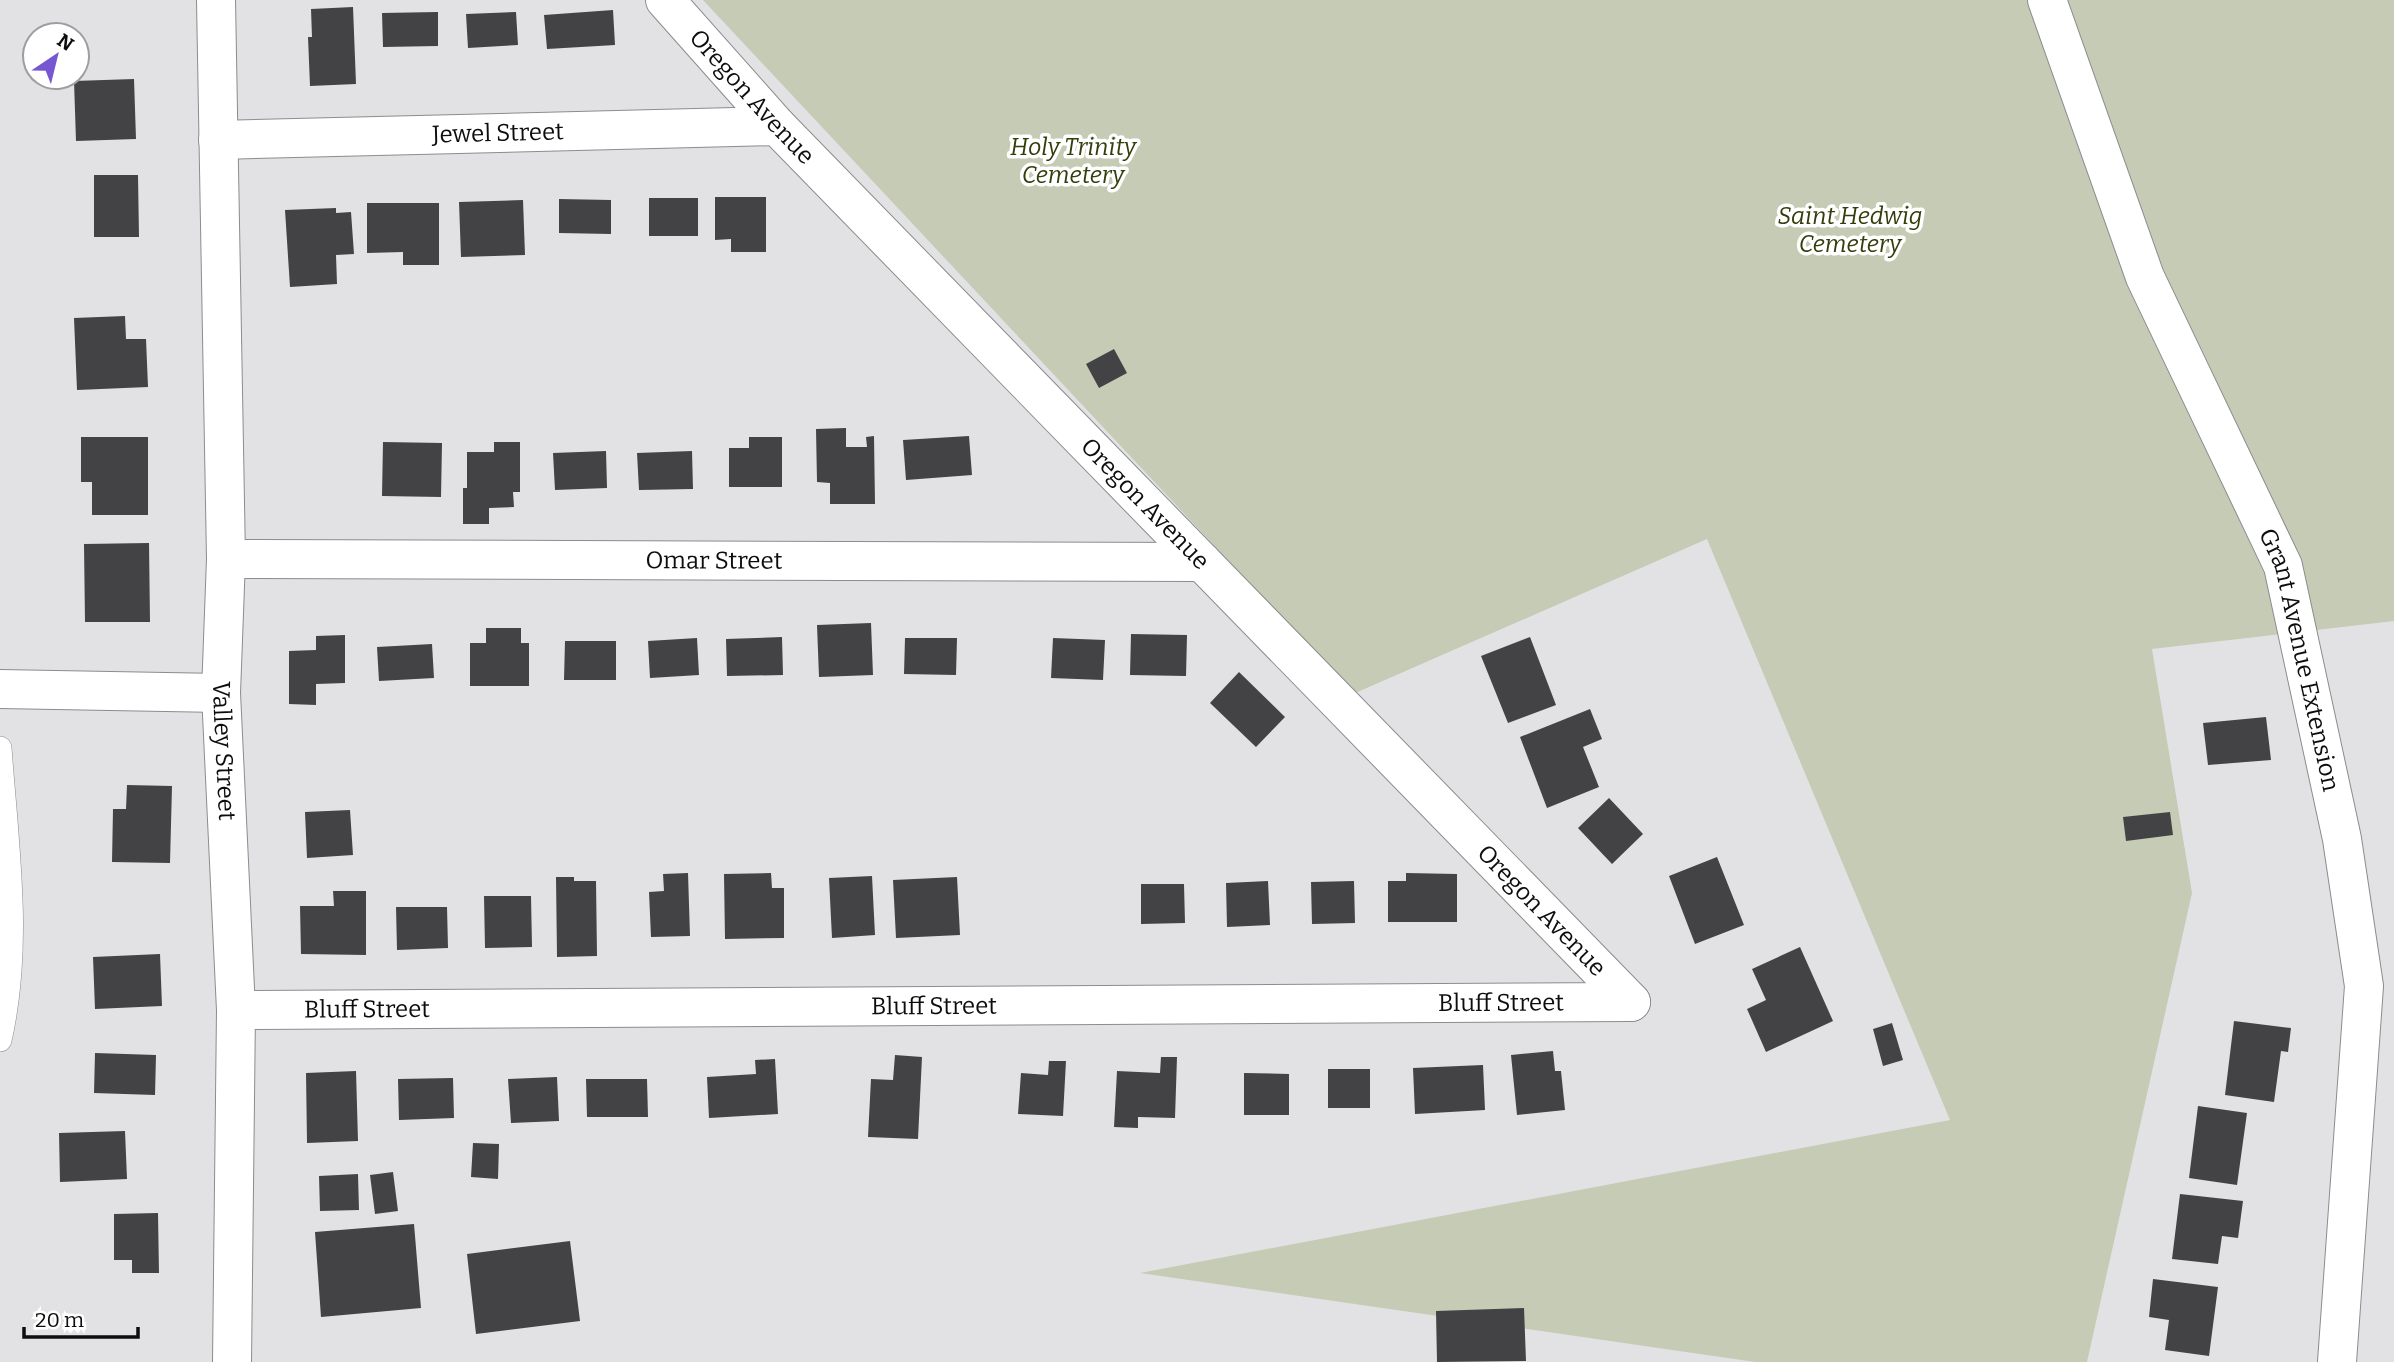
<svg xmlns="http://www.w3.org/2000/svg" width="2394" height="1362" viewBox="0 0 2394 1362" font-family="Bitter,serif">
<rect width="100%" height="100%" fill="#e2e2e5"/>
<!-- green -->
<path fill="#c5cbb5" d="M 703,0 L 2394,0 L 2394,621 L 2152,649 L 2192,893 L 2087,1362 L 1755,1362 L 1140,1273 L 1950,1120 L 1707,539 L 1353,694 Z"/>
<!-- building -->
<path fill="#434245" d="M 353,7 L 356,84 L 310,86 L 308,37 L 312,37 L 311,9 Z
M 613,10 L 615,45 L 547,49 L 544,15 Z
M 438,12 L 438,46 L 383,47 L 382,13 Z
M 516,12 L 518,45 L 468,48 L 466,14 Z
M 134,79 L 136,139 L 76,141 L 74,81 Z
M 94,175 L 138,175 L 139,237 L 94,237 Z
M 715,197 L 766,197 L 766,252 L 731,252 L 731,239 L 715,240 Z
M 649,198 L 698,198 L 698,236 L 649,236 Z
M 559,199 L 611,200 L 611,234 L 559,233 Z
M 523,200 L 525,255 L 461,257 L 459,202 Z
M 367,203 L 439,203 L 439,265 L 403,265 L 403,252 L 367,253 Z
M 336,208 L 336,213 L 351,212 L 354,254 L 336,255 L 337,284 L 290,287 L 285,210 Z
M 125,316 L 126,339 L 146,339 L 148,387 L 77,390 L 74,318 Z
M 1114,349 L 1127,373 L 1099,388 L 1086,364 Z
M 846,428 L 846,447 L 867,447 L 866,437 L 874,436 L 875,504 L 830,504 L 830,483 L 817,482 L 816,429 Z
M 969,436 L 972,475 L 906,480 L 903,440 Z
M 81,437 L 148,437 L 148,515 L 92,515 L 92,482 L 81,482 Z
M 749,437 L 782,437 L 782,487 L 729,487 L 729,448 L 749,448 Z
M 383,442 L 442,443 L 441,497 L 382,496 Z
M 494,442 L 520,442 L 520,492 L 513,492 L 514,507 L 489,508 L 489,524 L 463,524 L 463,488 L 467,488 L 467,452 L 494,452 Z
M 606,451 L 607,488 L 555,490 L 553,453 Z
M 692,451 L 693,489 L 639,490 L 637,453 Z
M 149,543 L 150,622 L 85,622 L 84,544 Z
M 871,623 L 873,675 L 819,677 L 817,625 Z
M 486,628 L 521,628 L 521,643 L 529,643 L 529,686 L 470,686 L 470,643 L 486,643 Z
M 1131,634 L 1187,635 L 1186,676 L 1130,675 Z
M 345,635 L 345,683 L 316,684 L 316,705 L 289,704 L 289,651 L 316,650 L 316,636 Z
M 782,637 L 783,675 L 727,676 L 726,639 Z
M 1530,637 L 1556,705 L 1508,723 L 1481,656 Z
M 697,638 L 699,675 L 650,678 L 648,641 Z
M 905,638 L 957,638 L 956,675 L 904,674 Z
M 1053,638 L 1105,640 L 1103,680 L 1051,678 Z
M 565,641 L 616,641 L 616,680 L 564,680 Z
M 432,644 L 434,678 L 379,681 L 377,647 Z
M 1239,672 L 1285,717 L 1256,747 L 1210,703 Z
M 1590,709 L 1602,739 L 1583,747 L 1599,787 L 1547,808 L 1520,737 Z
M 2266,717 L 2271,760 L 2208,765 L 2203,723 Z
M 127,785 L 172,786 L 170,863 L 112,862 L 113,809 L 126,809 Z
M 1609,798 L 1643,834 L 1612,864 L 1578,828 Z
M 350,810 L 353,855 L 307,858 L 305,812 Z
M 2170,812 L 2173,835 L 2126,841 L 2123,817 Z
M 1717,857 L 1744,925 L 1695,944 L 1669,876 Z
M 688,873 L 690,936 L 651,937 L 649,892 L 664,891 L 663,874 Z
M 771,873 L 772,888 L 784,888 L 784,938 L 725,939 L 724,874 Z
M 1406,873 L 1457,874 L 1457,922 L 1388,922 L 1388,881 L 1406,881 Z
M 872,876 L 875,935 L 832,938 L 829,878 Z
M 556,877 L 574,877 L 574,881 L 596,881 L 597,956 L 557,957 Z
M 957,877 L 960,935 L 896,938 L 893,880 Z
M 1268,881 L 1270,925 L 1227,927 L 1226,883 Z
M 1354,881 L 1355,923 L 1312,924 L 1311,882 Z
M 1141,884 L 1184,884 L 1185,923 L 1141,924 Z
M 333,891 L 366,891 L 366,955 L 301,954 L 300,906 L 334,906 Z
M 484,896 L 531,896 L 532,947 L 485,948 Z
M 396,907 L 447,907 L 448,948 L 397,950 Z
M 1800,947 L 1833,1021 L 1766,1052 L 1747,1009 L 1766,1000 L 1752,969 Z
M 160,954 L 162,1006 L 95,1009 L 93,957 Z
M 2234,1021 L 2291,1028 L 2288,1052 L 2281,1051 L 2274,1102 L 2225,1095 Z
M 1892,1023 L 1903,1060 L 1883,1066 L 1873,1029 Z
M 1553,1051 L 1555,1071 L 1561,1071 L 1565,1110 L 1517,1115 L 1511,1055 Z
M 95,1053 L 156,1055 L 155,1095 L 94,1093 Z
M 895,1055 L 922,1057 L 918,1139 L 868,1137 L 871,1079 L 893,1080 Z
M 1161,1057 L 1177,1057 L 1175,1118 L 1138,1117 L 1138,1128 L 1114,1127 L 1117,1071 L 1160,1073 Z
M 775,1059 L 778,1114 L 709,1118 L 707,1077 L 756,1074 L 755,1060 Z
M 1049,1061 L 1066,1061 L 1063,1116 L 1018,1114 L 1021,1073 L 1048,1075 Z
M 1483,1065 L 1485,1110 L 1415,1114 L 1413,1068 Z
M 1328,1069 L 1370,1069 L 1370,1108 L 1328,1108 Z
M 356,1071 L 358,1141 L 307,1143 L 306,1073 Z
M 1244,1073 L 1289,1074 L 1289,1115 L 1244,1115 Z
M 557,1077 L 559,1121 L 511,1123 L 508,1079 Z
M 453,1078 L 454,1118 L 399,1120 L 398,1079 Z
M 586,1079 L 647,1079 L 648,1117 L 587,1117 Z
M 2198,1106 L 2247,1113 L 2237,1185 L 2189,1178 Z
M 125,1131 L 127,1179 L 60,1182 L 59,1133 Z
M 473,1143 L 499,1144 L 498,1179 L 471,1177 Z
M 393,1172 L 398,1211 L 375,1214 L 370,1175 Z
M 358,1174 L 359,1210 L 320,1211 L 319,1176 Z
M 2180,1194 L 2243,1201 L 2238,1238 L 2222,1236 L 2218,1264 L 2172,1259 Z
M 158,1213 L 159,1273 L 132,1273 L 132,1260 L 114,1260 L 114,1214 Z
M 414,1224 L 421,1308 L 321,1317 L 315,1232 Z
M 570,1241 L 580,1321 L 476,1334 L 467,1254 Z
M 2153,1279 L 2218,1287 L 2209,1356 L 2165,1350 L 2169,1320 L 2149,1317 Z
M 1524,1308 L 1526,1361 L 1437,1362 L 1436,1311 Z"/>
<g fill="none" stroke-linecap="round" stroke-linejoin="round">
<!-- service casing -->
<g stroke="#8c8c8f" stroke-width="24">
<path id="service" d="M 0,748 C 7,844 22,945 0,1040"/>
</g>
<!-- minor casing -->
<g stroke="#8c8c8f" stroke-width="40">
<g id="minor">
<path id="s1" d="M 216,0 L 226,559 L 221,693 L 236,1010 L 232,1362"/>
<path id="s2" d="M 665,0 L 777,126 L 1631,1002"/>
<path id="s3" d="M 2047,0 L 2145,277 L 2283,566 L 2342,839 L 2364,986 L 2337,1362"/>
<path id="s4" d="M 218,140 L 777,126"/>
<path id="s5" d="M 226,559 L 1202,562"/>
<path d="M 0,689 L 221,693"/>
<path id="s6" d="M 236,1010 L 1631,1002"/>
</g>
</g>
<!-- service -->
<use href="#service" stroke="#fff" stroke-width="23"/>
<!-- minor -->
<use href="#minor" stroke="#fff" stroke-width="38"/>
</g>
<g text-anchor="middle" stroke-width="7" stroke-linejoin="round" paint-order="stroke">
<!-- street labels -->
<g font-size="24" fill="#0d0d0e" stroke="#fff">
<text dy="8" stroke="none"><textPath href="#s2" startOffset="130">Oregon Avenue</textPath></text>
<text dy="8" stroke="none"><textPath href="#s4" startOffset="280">Jewel Street</textPath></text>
<text dy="8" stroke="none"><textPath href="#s2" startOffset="696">Oregon Avenue</textPath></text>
<text dy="8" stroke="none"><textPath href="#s5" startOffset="488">Omar Street</textPath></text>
<text dy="8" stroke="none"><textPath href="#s3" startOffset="709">Grant Avenue Extension</textPath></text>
<text dy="8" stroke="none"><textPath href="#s1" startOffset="751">Valley Street</textPath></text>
<text dy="8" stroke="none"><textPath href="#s2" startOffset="1264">Oregon Avenue</textPath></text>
<text dy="8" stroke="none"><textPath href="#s6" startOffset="1265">Bluff Street</textPath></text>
<text dy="8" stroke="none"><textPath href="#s6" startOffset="698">Bluff Street</textPath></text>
<text dy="8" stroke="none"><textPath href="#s6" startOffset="131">Bluff Street</textPath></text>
</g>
<!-- park labels -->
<g font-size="24" font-style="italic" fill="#353d0b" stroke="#fff">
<text x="1073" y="155">Holy Trinity<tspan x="1073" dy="28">Cemetery</tspan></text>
<text x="1850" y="224">Saint Hedwig<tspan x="1850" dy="28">Cemetery</tspan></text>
</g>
</g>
<!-- north arrow -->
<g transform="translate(56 56) rotate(35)"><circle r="33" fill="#ffffff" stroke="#9e9e9f" stroke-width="2"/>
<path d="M0-5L12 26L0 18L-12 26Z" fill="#7657d1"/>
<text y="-10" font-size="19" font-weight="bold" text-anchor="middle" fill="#0d0d0e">N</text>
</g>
<!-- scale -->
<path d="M24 1327v10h114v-10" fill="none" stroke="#0d0d0e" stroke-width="3.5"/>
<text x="35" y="1327" font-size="21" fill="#0d0d0e" stroke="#ffffff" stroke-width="5" paint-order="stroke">20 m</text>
</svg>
